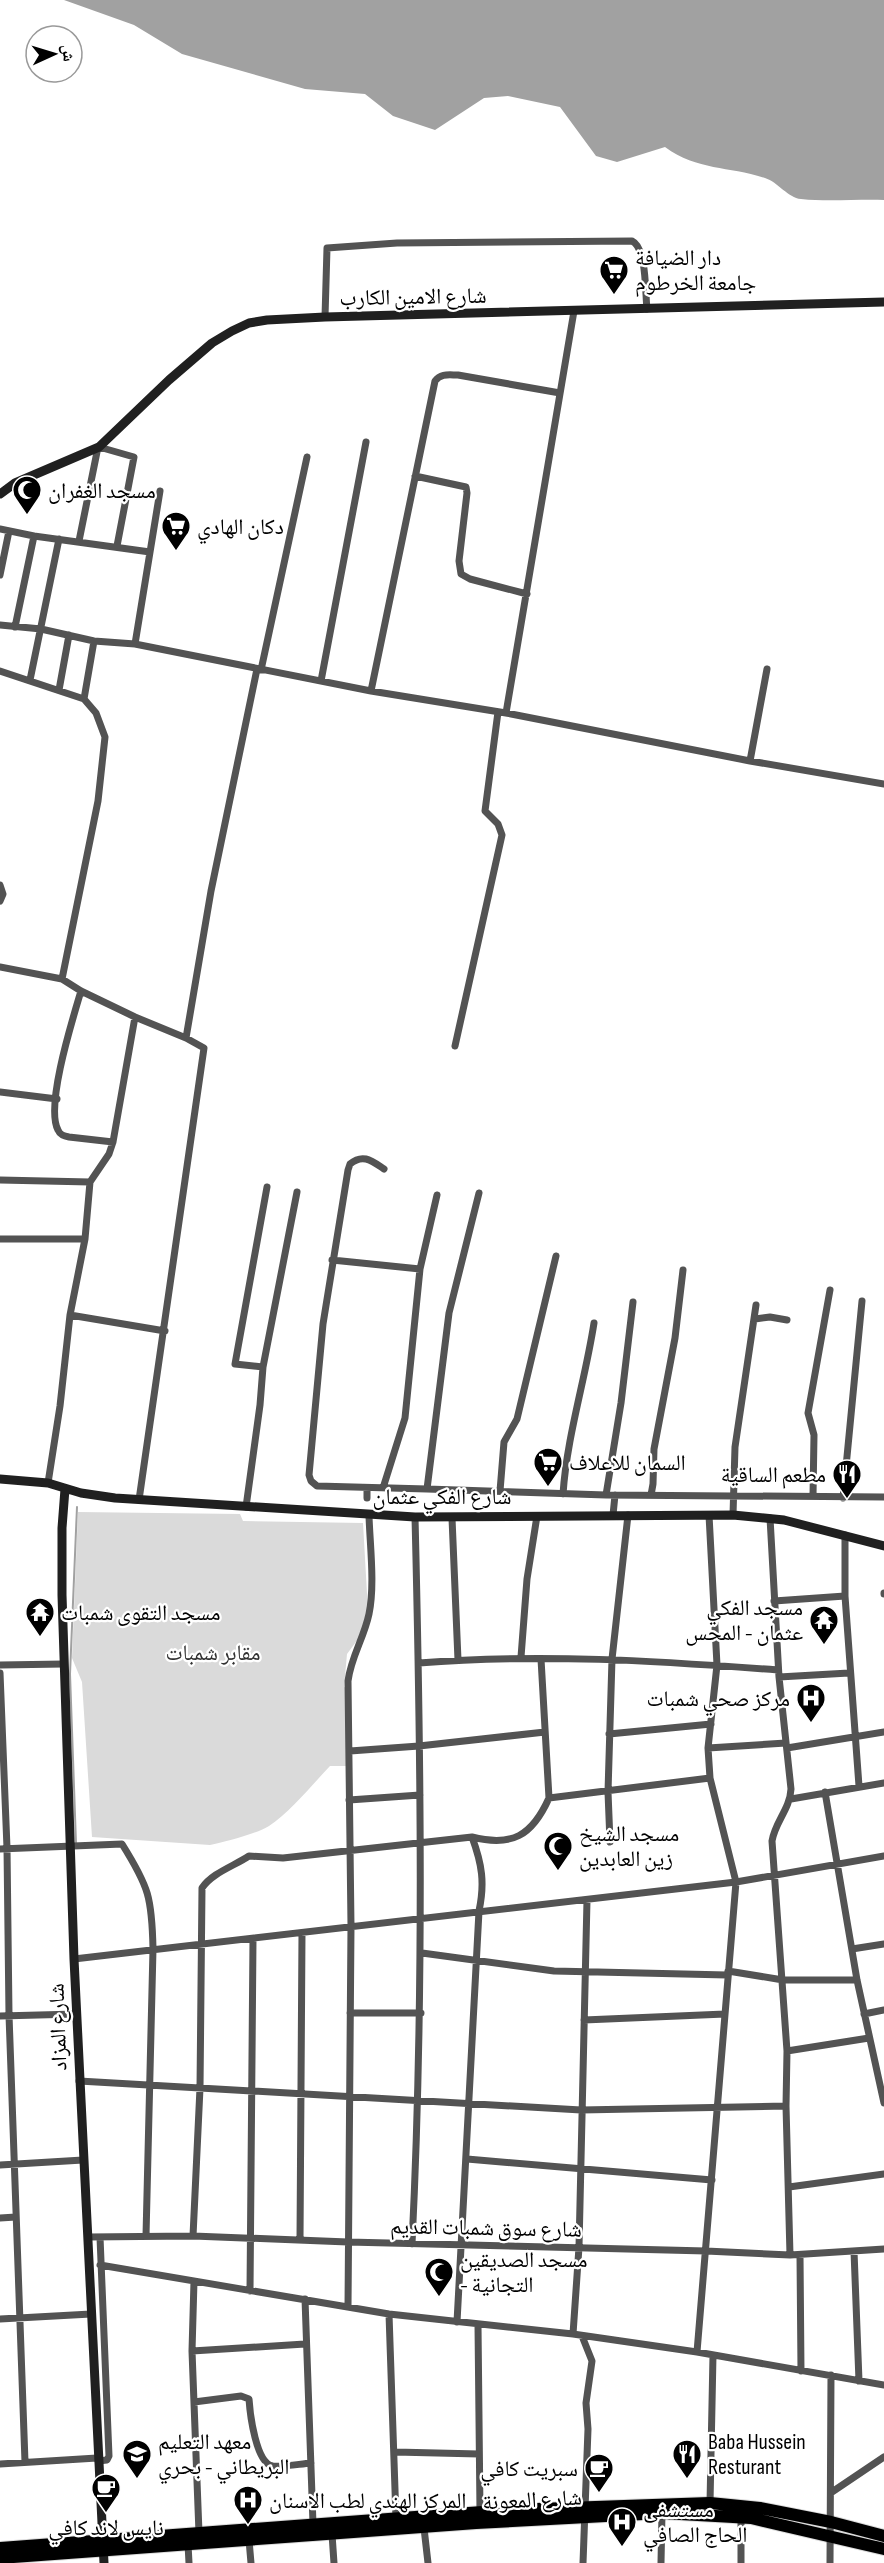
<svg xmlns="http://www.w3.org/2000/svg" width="884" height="2563" viewBox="0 0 884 2563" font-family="'Sofia Sans Condensed','Noto Naskh Arabic',sans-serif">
<rect width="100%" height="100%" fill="#fff"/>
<!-- green -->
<path fill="#dadada" d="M 78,1512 L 240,1514 L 243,1521 L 363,1523 L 368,1611 L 361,1635 L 347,1654 L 344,1687 L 347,1688 L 346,1766 L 330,1766 C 312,1785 290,1812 269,1826 C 256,1834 225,1842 210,1845 L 92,1837 L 82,1682 L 72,1658 Z"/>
<!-- water -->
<path fill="#a1a1a1" d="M 64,0 L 884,0 L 884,200 C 857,199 828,202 801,199 C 788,198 778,182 765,178 C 729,166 698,171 665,147 L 617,162 L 596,156 L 560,107 L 508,96 L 484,98 L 435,130 L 393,116 L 365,94 L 305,89 L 182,54 L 134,25 Z"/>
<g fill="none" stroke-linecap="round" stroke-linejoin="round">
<!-- stream -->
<path stroke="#a1a1a1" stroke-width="2" d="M 76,1843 L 70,1674 L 77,1507"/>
<!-- highway casing -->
<g stroke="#dbdbdb" stroke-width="14">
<path id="highway" d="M 0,2548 L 509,2510 L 710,2503 L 760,2508 L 831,2522 L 884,2536
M 0,2558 L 476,2523 L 662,2513 L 751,2518 L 884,2549"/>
</g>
<!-- street -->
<path stroke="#535353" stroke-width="7" d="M 325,317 L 327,248 L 397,243 L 632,241 C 647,248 645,293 647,309
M 99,447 L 134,457 L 117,546
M 415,476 L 466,487 L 467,493 L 459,561 L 461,574 L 470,579 L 527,594
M 0,529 L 34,536 L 150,552
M 79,541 L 98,447
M 0,575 L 9,531
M 0,625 L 41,629 L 94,641 L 135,644 L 371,691 L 506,713 L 750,761 L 884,784
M 15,627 L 34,536
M 135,644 L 160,491
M 261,670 L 307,457
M 0,671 L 84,699 L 96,713 L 105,737 L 98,801 L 62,979
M 30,680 L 59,539
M 321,681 L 366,442
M 59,690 L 69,635
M 371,691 L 435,381 C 441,373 449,375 458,375 L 560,393
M 84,699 L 94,641
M 506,713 L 574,311
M 750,761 L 767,669
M 0,885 L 3,894 L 0,901
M 0,967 L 62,979 L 81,991 L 135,1017 L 186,1038 L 204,1048 L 139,1500
M 81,991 C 73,1018 45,1106 58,1130 C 60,1135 64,1136 69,1137 L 113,1142
M 186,1038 L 211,891 L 257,669
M 455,1046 L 502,835 L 498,824 L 485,811 L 498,712
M 0,1092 L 57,1099
M 384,1169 C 372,1161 363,1153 350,1164 L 348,1170 L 323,1324 L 309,1475 L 311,1481 L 317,1486 L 427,1489 L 449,1313 L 479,1193
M 0,1180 L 90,1182
M 0,1239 L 85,1239
M 332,1260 L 420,1269
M 70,1315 L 165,1331
M 755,1319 L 770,1317 L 787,1320
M 263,1367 L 235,1364 L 267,1187
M 48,1483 L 60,1406 L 70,1315 L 85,1239 L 90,1182 L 109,1154 L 113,1142 L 135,1017
M 383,1488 L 405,1418 L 420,1269 L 437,1195
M 427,1489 L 606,1495 L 884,1497
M 500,1491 L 504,1442 L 517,1419 L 556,1256
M 563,1494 C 567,1436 585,1381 594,1323
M 606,1495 L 621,1403 L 633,1302
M 651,1495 L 653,1484 L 654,1449 L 675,1338 L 683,1270
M 813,1496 L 814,1435 L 808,1413 L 830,1290
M 367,1498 L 367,1488
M 843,1498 L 862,1301
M 246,1507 L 260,1405 L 263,1367 L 297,1192
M 613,1515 L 615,1495
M 733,1515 L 735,1447 L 756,1305
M 452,1518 L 458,1660
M 770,1518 L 779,1677 L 791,1789 C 790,1809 775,1822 772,1841 L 787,2051 L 786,2106 L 790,2255
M 845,1535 L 845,1596 L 859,1786
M 884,1593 L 884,1594
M 774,1601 L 845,1596
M 521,1657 L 527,1579 L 537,1516
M 419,1663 C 540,1653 658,1661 778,1670
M 0,1665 L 64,1664
M 0,1673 L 7,1848 L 9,2015 L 25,2462
M 779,1677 L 849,1673
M 609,1734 L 711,1724
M 708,1748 L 786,1743
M 787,1748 L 884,1732
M 350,1751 L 419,1746 L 545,1732
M 825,1792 L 857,1980 L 884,2103
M 549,1798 L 710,1778
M 791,1799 L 884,1783
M 349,1800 L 420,1795
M 610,1842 L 608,1792 L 612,1659 L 628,1515
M 0,1849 L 122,1844 C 149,1887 152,1898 153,1949 L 146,2236
M 852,1949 L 884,1944
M 422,1953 L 554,1971 L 727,1975
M 74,1959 L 736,1882 L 884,1856
M 728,1971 L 783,1980 L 857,1980
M 350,2013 L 421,2013
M 864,2014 L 884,2010
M 0,2016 L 77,2014
M 584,2020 L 725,2014
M 787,2051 L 869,2038
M 79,2081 L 581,2110 L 786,2106
M 467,2159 L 712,2180
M 0,2165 L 83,2160
M 789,2187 L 884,2174
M 0,2218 L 16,2217
M 193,2236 L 200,2088 L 202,1888 C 212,1873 234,1866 249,1856 L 283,1858 L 472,1837 C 512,1847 532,1836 549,1798 L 541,1659
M 88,2237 L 193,2236 L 348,2242 L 706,2251 L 790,2255 L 884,2249
M 300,2240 L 302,1933
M 412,2244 C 424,2001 421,1760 415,1517
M 854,2251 L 859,2381
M 800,2255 L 801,2371
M 100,2265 L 389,2314 L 573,2334 L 697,2352 L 884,2385
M 194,2281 L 192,2351 L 199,2533
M 250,2291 L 253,1939
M 305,2299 L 313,2524
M 348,2307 L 351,1926 L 348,1681 C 351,1657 364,1638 369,1614 C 375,1585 370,1546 369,1516
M 389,2314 L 396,2519
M 0,2319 L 91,2314
M 457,2322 L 479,1911 C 485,1883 482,1864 472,1837
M 478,2325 L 480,2512
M 573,2334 L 579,2247 L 587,1900
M 582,2336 L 592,2361 L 586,2403 L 588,2429 L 583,2563
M 192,2351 L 305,2344
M 697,2352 L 736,1882 L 710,1778 L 708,1748 L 717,1665 L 709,1515
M 194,2402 L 241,2396 L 249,2399 C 250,2414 256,2464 273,2466 C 285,2467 299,2464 311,2463
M 395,2452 L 479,2454
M 0,2464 L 97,2458 L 98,2461 L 107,2460 L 109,2456 L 100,2237
M 832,2492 L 884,2457
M 710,2503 L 713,2355
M 741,2517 L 741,2563
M 424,2528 L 428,2563
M 332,2534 L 334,2563
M 249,2540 L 251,2563
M 188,2544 L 189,2563
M 661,2563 L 662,2513
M 830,2563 L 831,2375"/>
<!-- secondary -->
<path stroke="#202020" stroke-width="9" d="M 0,494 L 15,483 L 99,447 L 169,380 L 212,343 L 232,331 L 249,323 L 267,320 L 325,317 L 884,302
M 0,1479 L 48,1483 L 81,1493 L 115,1498 L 415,1517 L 733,1515 L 784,1520 L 884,1546
M 65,1489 L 62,1528 L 62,1595 L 74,1959 L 104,2563"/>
<!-- highway -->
<use href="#highway" stroke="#000" stroke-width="12"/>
</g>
<!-- icons -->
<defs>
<g id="supermarket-pin" transform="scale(1.5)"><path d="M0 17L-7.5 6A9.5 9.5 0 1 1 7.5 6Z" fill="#000" stroke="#fff"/><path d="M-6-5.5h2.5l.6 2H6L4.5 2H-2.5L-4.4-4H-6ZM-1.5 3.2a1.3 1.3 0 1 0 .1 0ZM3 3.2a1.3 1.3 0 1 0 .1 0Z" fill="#fff"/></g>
<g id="mosque-pin" transform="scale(1.5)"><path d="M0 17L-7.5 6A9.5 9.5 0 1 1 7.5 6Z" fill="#000" stroke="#fff"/><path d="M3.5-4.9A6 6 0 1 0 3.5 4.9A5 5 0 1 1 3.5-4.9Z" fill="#fff"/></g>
<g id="restaurant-pin" transform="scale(1.5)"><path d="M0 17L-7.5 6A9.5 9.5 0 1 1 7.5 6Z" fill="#000" stroke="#fff"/><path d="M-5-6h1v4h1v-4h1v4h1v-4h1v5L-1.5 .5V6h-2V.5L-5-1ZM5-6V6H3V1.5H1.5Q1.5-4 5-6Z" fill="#fff"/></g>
<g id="temple-pin" transform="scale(1.5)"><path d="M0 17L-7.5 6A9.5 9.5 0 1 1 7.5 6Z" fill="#000" stroke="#fff"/><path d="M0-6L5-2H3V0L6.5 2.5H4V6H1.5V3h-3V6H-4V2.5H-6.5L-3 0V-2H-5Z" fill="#fff"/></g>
<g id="hospital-pin" transform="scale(1.5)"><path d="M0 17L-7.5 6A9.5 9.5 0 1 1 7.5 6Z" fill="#000" stroke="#fff"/><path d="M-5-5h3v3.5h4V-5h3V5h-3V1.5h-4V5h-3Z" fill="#fff"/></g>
<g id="university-pin" transform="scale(1.5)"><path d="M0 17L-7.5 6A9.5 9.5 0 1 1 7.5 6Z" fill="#000" stroke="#fff"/><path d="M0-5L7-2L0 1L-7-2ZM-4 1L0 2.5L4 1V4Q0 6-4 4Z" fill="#fff"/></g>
<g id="cafe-pin" transform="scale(1.5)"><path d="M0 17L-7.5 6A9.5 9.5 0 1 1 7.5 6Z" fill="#000" stroke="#fff"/><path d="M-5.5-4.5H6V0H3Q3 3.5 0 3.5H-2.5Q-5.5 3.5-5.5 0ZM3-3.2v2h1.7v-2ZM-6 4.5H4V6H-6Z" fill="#fff"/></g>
</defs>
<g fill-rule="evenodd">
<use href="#supermarket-pin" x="614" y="270"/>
<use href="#mosque-pin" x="27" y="490"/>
<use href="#supermarket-pin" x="176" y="526"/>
<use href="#supermarket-pin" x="548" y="1462"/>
<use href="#restaurant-pin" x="847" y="1474"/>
<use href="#temple-pin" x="40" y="1612"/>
<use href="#temple-pin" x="824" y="1620"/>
<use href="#hospital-pin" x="811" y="1698"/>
<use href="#mosque-pin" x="558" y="1846"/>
<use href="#mosque-pin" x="439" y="2272"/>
<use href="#university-pin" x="137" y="2454"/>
<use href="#restaurant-pin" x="687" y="2454"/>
<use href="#cafe-pin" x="599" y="2468"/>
<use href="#cafe-pin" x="106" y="2488"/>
<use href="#hospital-pin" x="248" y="2500"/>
<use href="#hospital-pin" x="622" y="2522"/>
</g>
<g text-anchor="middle" stroke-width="4.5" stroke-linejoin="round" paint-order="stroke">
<!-- poi labels -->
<g font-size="22" fill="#000" stroke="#fff" text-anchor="start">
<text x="635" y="265">دار الضيافة<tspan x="635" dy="25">جامعة الخرطوم</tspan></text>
<text x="48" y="498">مسجد الغفران</text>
<text x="197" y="534">دكان الهادي</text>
<text x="569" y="1470">السمان للاعلاف</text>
<text x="826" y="1482" text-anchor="end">مطعم الساقية</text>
<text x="803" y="1615" text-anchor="end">مسجد الفكي<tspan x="803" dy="25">عثمان - المحس</tspan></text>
<text x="61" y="1620">مسجد التقوى شمبات</text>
<text x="790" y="1706" text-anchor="end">مركز صحي شمبات</text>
<text x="579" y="1841">مسجد الشيخ<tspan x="579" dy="25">زين العابدين</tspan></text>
<text x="460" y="2267">مسجد الصديقين<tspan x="460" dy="25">- التجانية</tspan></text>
<text x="158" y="2449">معهد التعليم<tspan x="158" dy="25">البريطاني - بحري</tspan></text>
<text x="708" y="2449">Baba Hussein<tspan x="708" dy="25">Resturant</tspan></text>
<text x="578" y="2476" text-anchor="end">سبريت كافي</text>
<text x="269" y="2508">المركز الهندي لطب الاسنان</text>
<text x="643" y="2517">مستشفى<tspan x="643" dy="25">الحاج الصافي</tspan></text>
<text x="106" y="2535" text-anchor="middle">نايس لاند كافي</text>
</g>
<!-- street labels -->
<g font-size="22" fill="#000" stroke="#fff">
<text transform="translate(413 296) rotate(-1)" y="8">شارع الامين الكارب</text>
<text x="442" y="1504">شارع الفكي عثمان</text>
<text transform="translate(57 2027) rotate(-92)" y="8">شارع المزاد</text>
<text transform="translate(486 2227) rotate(1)" y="8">شارع سوق شمبات القديم</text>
<text transform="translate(532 2499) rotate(-3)" y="8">شارع المعونة</text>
</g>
<!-- park labels -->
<g font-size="22" fill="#313131" stroke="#fff">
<text x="213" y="1660">مقابر شمبات</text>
</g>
</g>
<!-- north arrow -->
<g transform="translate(54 54) rotate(86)"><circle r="28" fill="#ffffff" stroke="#999999" stroke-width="1.5"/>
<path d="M0-4.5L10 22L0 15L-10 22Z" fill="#000000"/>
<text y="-9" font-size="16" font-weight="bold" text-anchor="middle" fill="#000000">ش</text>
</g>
</svg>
